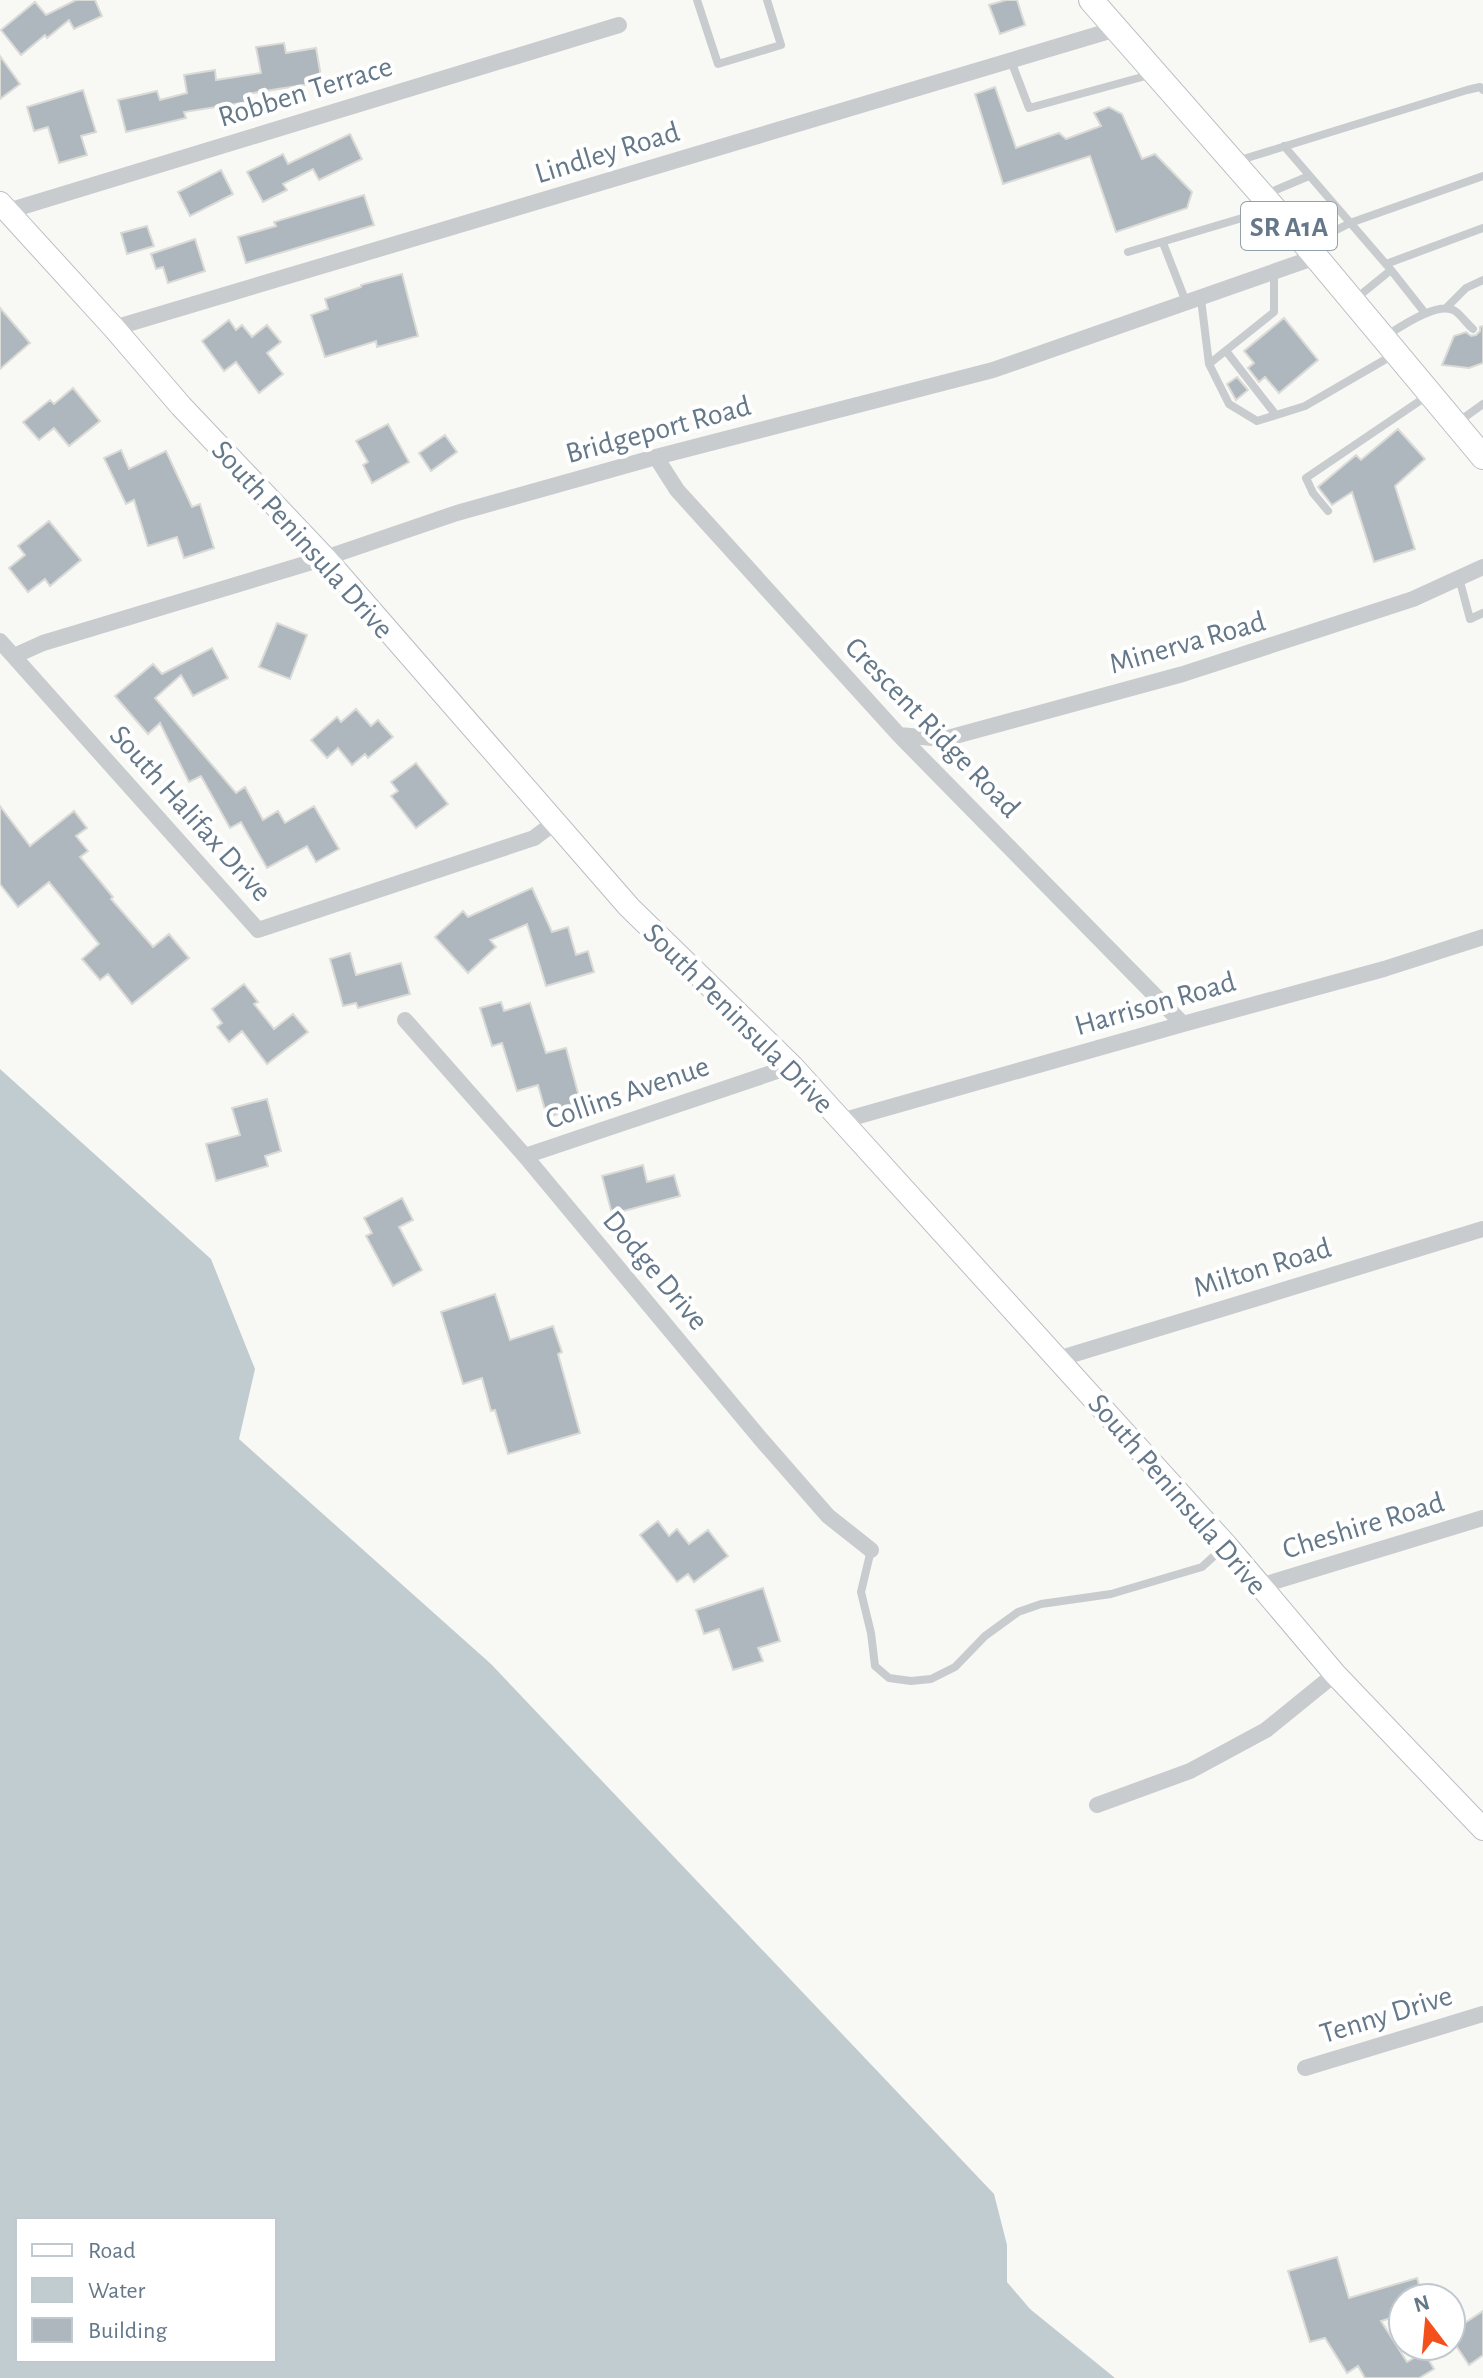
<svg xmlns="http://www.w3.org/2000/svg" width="1483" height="2378" viewBox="0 0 1483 2378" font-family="'Alegreya Sans',sans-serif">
<rect width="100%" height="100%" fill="#f8f8f5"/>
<!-- water -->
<path fill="#c1ccd1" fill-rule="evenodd" d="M 0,1069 L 211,1259 L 255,1369 L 239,1439 L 491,1664 L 994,2194 L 1007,2245 L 1007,2282 L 1030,2309 L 1115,2378 L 0,2378 ZM 18,2220 L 274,2220 L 274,2360 L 18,2360 Z"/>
<!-- building -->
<path fill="#aeb7bd" stroke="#dadad7" stroke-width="2" d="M 76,0 L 95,0 L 102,16 L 74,29 L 69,20 L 47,38 L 45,35 L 21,55 L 1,30 L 35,2 L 46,15 Z
M 1006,0 L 1017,0 L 1025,25 L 1000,34 L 989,5 Z
M 284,43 L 286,53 L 316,48 L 322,82 L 247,94 L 248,102 L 184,112 L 186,118 L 126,132 L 118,100 L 157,91 L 160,100 L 187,93 L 184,75 L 215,70 L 216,80 L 261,73 L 256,47 Z
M 0,56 L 20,84 L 0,99 Z
M 995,87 L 1016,148 L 1059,133 L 1066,139 L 1101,126 L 1094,113 L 1109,107 L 1122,114 L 1142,159 L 1155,154 L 1192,192 L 1187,208 L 1116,232 L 1090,156 L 1003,184 L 975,94 Z
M 83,90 L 96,132 L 81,136 L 87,155 L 59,163 L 48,127 L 34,131 L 27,107 Z
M 350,134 L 362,159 L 319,180 L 313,169 L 283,184 L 287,190 L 263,202 L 247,172 L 283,154 L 288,164 Z
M 221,170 L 233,194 L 190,216 L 178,192 Z
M 364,195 L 374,225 L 246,263 L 238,237 L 276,226 L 274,222 Z
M 147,226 L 154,246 L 127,254 L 121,233 Z
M 195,239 L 205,271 L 168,283 L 163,267 L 156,269 L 151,254 Z
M 402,274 L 418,336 L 377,347 L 376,341 L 325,357 L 311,315 L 328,309 L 325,299 L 361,287 L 361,285 Z
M 0,308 L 30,343 L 0,369 Z
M 1284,318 L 1318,360 L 1279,393 L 1265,377 L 1259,382 L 1248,368 L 1254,363 L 1244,351 Z
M 229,320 L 236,330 L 242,325 L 252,337 L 267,325 L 281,342 L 267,353 L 283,374 L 259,393 L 236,362 L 224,371 L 202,341 Z
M 1483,326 L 1483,363 L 1469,368 L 1442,365 L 1454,336 L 1466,332 L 1471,336 L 1476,335 L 1480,331 L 1480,327 Z
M 1237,377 L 1248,390 L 1236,400 L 1227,384 Z
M 73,388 L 100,421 L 69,446 L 54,428 L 39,440 L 23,422 L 50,400 L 54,404 Z
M 388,424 L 409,462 L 372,483 L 363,465 L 368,462 L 356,441 Z
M 1398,429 L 1425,459 L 1395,486 L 1415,549 L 1374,562 L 1352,492 L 1332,505 L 1318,487 L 1356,455 L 1361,460 Z
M 445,435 L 457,452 L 431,471 L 419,453 Z
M 121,450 L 129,469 L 166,451 L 192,507 L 200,504 L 214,548 L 184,558 L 177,537 L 148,546 L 134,500 L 126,504 L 104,458 Z
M 49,521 L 81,560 L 50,586 L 45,579 L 28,592 L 9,568 L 25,555 L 18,546 Z
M 277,623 L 307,635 L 290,679 L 259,667 Z
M 212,648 L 228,678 L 193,696 L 181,675 L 155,698 L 236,793 L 245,787 L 263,820 L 278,811 L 285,823 L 314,806 L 339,849 L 316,862 L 307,846 L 267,868 L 241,822 L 230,828 L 201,776 L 189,782 L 160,723 L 148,734 L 115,696 L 153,664 L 162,674 Z
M 356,709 L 371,726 L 378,720 L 393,737 L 368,758 L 365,754 L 352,765 L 338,748 L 327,758 L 311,740 L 337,717 L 341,722 Z
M 416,763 L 448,804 L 416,828 L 391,796 L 398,791 L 391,782 Z
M 0,806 L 30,846 L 74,811 L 87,828 L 76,836 L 88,851 L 80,857 L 113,897 L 111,899 L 153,947 L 169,934 L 189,958 L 132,1004 L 108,974 L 100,980 L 82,959 L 99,944 L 49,882 L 18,907 L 0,884 Z
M 532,888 L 552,932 L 568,927 L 576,955 L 588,951 L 594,972 L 546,986 L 527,924 L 490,940 L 496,947 L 468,973 L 435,937 L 463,911 L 468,917 Z
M 350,953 L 356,975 L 401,963 L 410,994 L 358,1008 L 356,1003 L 343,1006 L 330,959 Z
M 244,984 L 258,1002 L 254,1004 L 274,1029 L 293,1014 L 308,1032 L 267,1064 L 242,1031 L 229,1042 L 217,1027 L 222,1023 L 212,1009 Z
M 501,1002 L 504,1011 L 530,1003 L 546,1053 L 566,1048 L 582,1108 L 547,1117 L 538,1085 L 517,1091 L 502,1043 L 492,1046 L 480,1008 Z
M 267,1099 L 281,1151 L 265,1156 L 268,1166 L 216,1181 L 206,1144 L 240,1135 L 232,1108 Z
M 643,1165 L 647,1182 L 674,1175 L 680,1196 L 612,1214 L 602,1176 Z
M 402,1198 L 413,1220 L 399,1227 L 422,1270 L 393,1286 L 366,1236 L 372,1233 L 364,1218 Z
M 495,1294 L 510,1340 L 553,1326 L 562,1352 L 558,1354 L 580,1433 L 508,1454 L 495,1410 L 491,1411 L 482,1378 L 463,1384 L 441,1312 Z
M 658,1521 L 669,1536 L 677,1529 L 689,1544 L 708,1530 L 728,1556 L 694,1582 L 688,1574 L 677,1582 L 640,1535 Z
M 763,1588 L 780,1641 L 758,1648 L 763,1661 L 733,1670 L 719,1629 L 704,1634 L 696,1610 Z
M 1337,2257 L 1349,2298 L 1417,2278 L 1423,2298 L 1403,2298 L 1403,2314 L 1381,2321 L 1407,2362 L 1424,2352 L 1434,2369 L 1419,2378 L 1365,2378 L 1358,2366 L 1347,2373 L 1325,2338 L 1310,2342 L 1288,2271 Z
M 1483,2311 L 1483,2355 L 1469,2365 L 1451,2338 L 1451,2332 Z"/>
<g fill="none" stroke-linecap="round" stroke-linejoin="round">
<!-- secondary casing -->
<g stroke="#babfc4" stroke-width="24">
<path id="secondary" d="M 0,203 L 114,328 L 181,406 L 325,558 L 629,907 L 792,1066 L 1226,1545 L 1335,1674 L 1483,1829"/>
</g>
<!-- primary casing -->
<g stroke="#bbbfc3" stroke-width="26">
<path id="primary" d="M 1091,0 L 1306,245 L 1483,457"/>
</g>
<!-- service -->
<path stroke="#c8cccf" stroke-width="8" d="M 697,0 L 718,64 L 781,45 L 767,0
M 1011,61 L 1029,108 L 1153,74
M 1284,146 L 1391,270 L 1425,313
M 1237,161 L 1467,90 L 1480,87 L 1483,90
M 1266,194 L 1309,176
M 1163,243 L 1186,302
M 1309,244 L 1350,223 L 1483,176
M 1128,252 L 1269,210
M 1386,264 L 1483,228
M 1274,273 L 1274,312 L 1209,364 L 1229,404 L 1257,421 L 1305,406 L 1393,355
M 1201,299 L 1209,364
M 1354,300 L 1391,270
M 1446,308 L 1466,288 L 1483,280
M 1384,337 C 1399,328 1438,300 1455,311 C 1461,315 1467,324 1473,329
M 1226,351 L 1276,415
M 1458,422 L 1483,404
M 1328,511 L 1313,493 L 1306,478 L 1427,396
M 1459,578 L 1470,619 L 1483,613
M 871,1550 L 861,1592 L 871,1633 L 875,1666 L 889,1678 L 911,1681 L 931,1679 L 955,1667 L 985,1636 L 1018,1612 L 1041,1604 L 1111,1594 L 1202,1567 L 1226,1545"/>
<!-- minor -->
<path stroke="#c8cccf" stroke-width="16" d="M 8,211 L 619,25
M 114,328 L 1116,29
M 656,457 L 677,490 L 899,735 L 1183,1024
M 0,641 L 258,930 L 534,838 L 554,823
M 14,656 L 43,643 L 325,558 L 457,513 L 656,457 L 993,370 L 1316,257
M 899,735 L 944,739 L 1183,674 L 1413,599 L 1483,567
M 405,1020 L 525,1156 L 759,1437 L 828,1516 L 871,1550
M 841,1121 L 1183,1024 L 1384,969 L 1483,937
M 525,1156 L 792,1066
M 1058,1359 L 1483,1229
M 1260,1586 L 1483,1518
M 1097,1805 L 1190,1771 L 1266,1730 L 1335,1674
M 1305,2068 L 1483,2014"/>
<!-- secondary -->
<use href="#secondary" stroke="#fff" stroke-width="22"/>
<!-- primary -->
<use href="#primary" stroke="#fff" stroke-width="24"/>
</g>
<g text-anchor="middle" stroke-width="8" stroke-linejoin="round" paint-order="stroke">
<!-- shield labels -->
<rect fill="#fff" stroke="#92a0ac" stroke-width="2" x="1241" y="202" width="96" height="48" rx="6"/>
<g font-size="28" font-weight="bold" fill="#647889">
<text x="1289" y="236">SR A1A</text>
</g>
<!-- street labels -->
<g font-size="30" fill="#647889" stroke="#fff">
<text transform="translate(305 91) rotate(-17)" y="10">Robben Terrace</text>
<text transform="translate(607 152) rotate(-17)" y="10">Lindley Road</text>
<text transform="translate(658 429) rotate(-15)" y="10">Bridgeport Road</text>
<text transform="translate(303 539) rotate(48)" y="10">South Peninsula Drive</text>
<text transform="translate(1187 642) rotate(-16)" y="10">Minerva Road</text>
<text transform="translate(933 727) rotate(46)" y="10">Crescent Ridge Road</text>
<text transform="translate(191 813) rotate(48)" y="10">South Halifax Drive</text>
<text transform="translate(1155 1003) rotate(-16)" y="10">Harrison Road</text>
<text transform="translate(739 1018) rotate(45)" y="10">South Peninsula Drive</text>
<text transform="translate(627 1092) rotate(-19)" y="10">Collins Avenue</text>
<text transform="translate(1262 1267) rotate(-17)" y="10">Milton Road</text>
<text transform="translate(656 1270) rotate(50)" y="10">Dodge Drive</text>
<text transform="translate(1178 1494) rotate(49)" y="10">South Peninsula Drive</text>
<text transform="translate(1363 1525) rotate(-17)" y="10">Cheshire Road</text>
<text transform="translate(1386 2014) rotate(-17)" y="10">Tenny Drive</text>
</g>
</g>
<!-- legend -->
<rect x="16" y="2218" width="260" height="144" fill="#ffffff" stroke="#c1c9d0" stroke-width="2"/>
<rect x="32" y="2244" width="40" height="12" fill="#ffffff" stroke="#c1c9d0" stroke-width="2"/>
<text x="88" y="2258" font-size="24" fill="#647889">Road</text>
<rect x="32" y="2278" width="40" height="24" fill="#c1ccd1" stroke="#c1c9d0" stroke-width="2"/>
<text x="88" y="2298" font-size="24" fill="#647889">Water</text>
<rect x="32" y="2318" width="40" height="24" fill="#aeb7bd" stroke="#c1c9d0" stroke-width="2"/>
<text x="88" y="2338" font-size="24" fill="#647889">Building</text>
<!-- north arrow -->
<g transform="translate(1427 2322) rotate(344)"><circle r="38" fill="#ffffff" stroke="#c1c9d0" stroke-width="2"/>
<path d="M0-6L14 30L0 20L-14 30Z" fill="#f3501b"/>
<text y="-12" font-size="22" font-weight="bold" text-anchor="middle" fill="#647889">N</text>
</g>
</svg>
